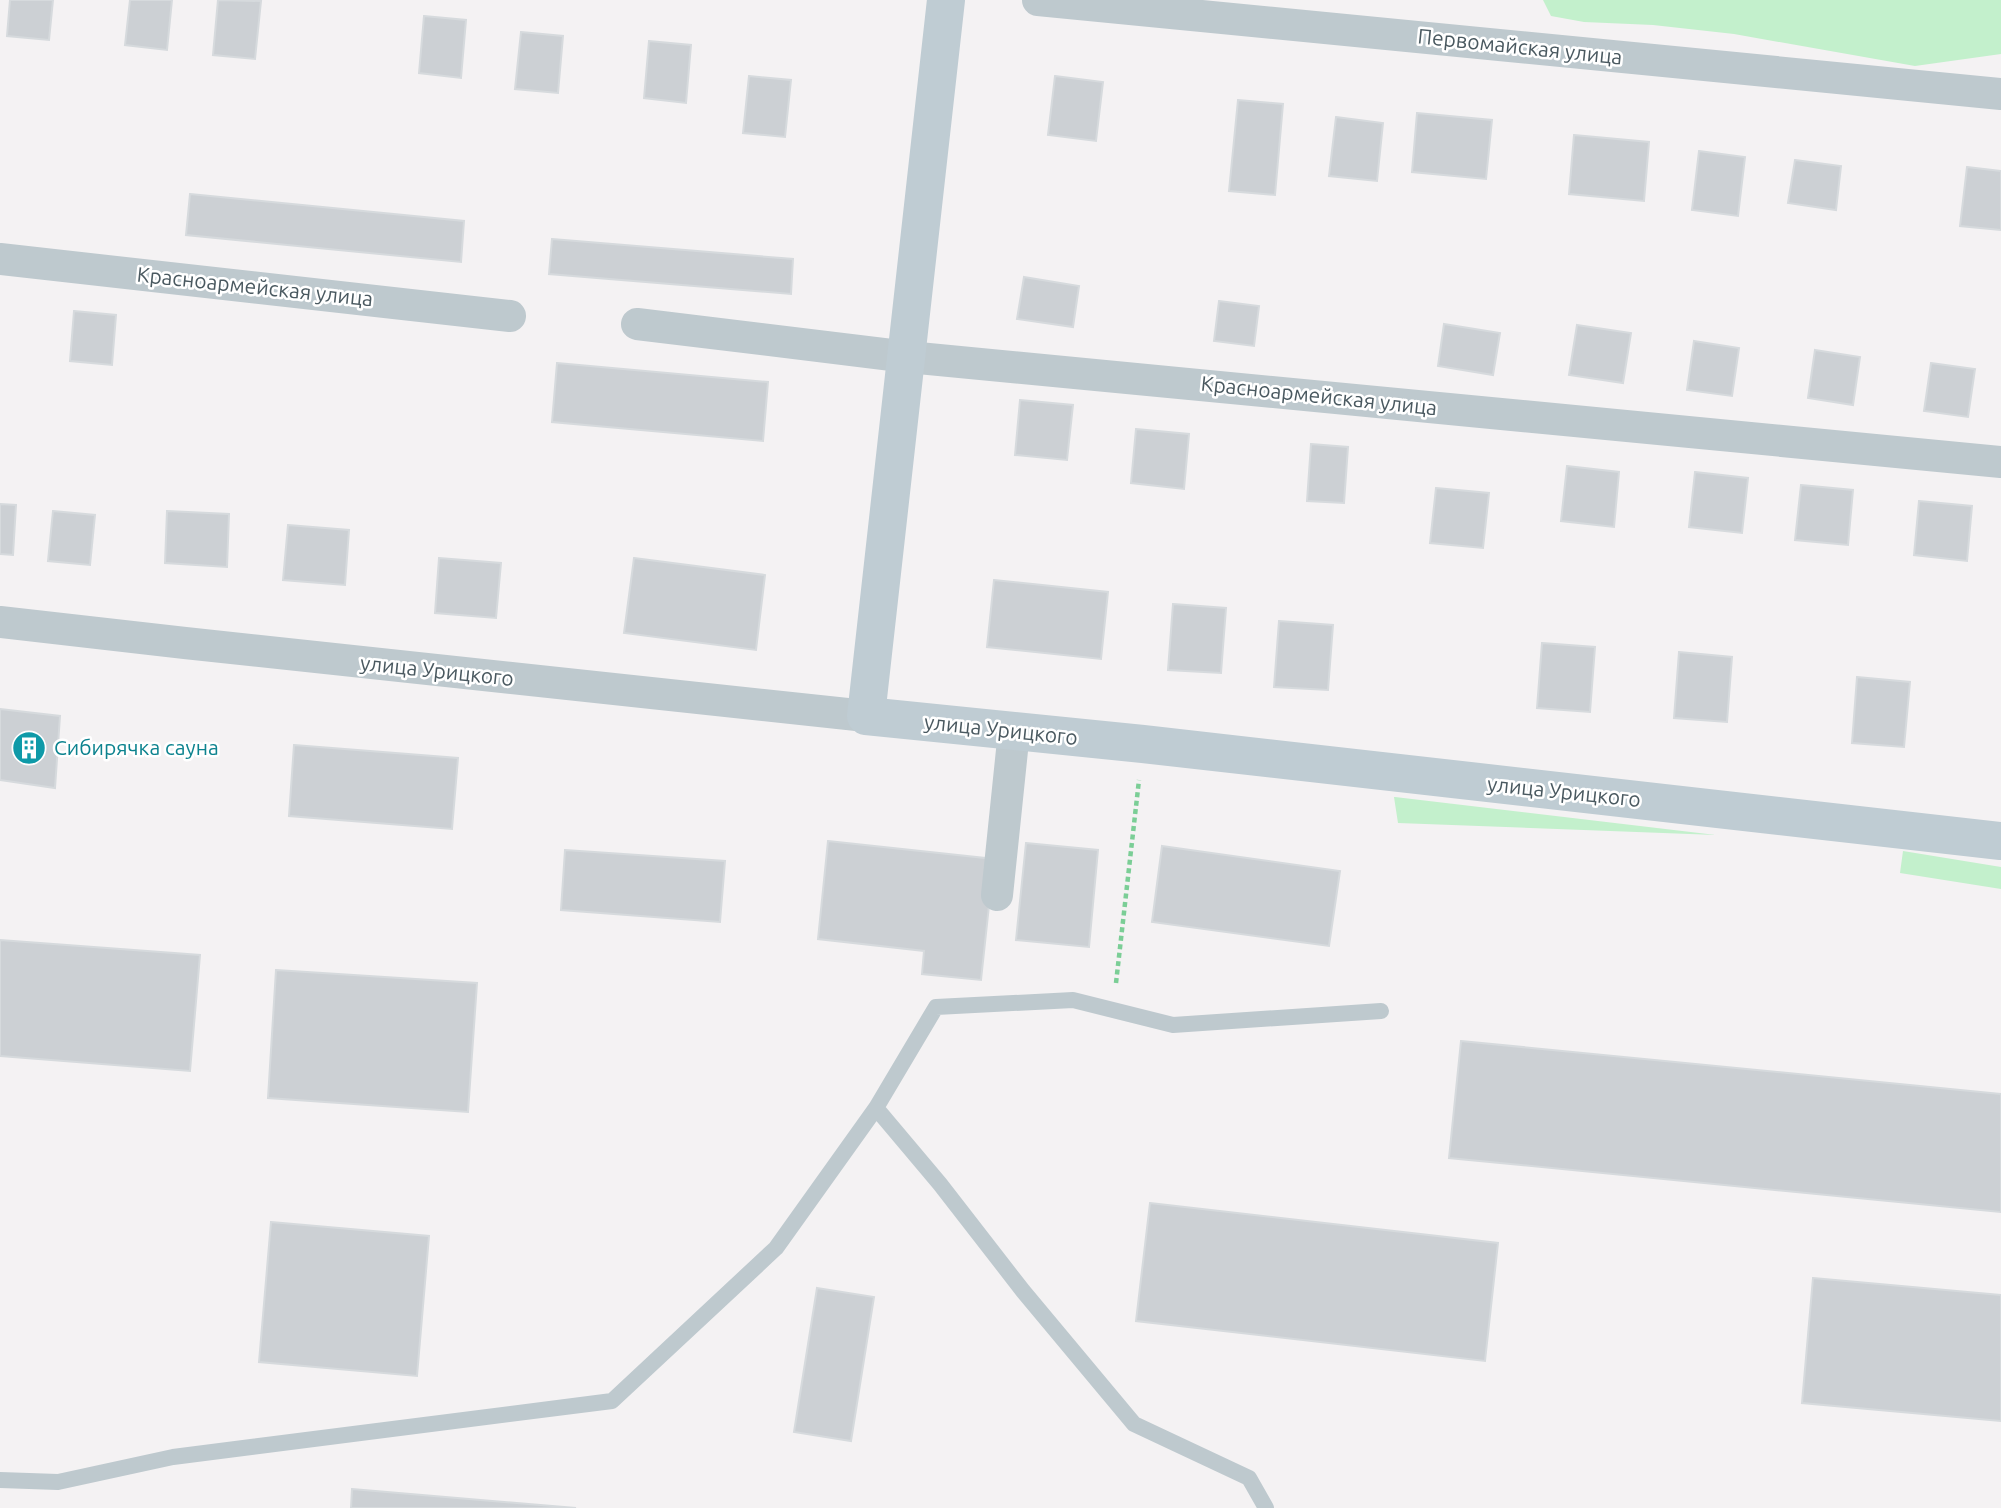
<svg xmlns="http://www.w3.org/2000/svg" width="2001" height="1508" viewBox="0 0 2001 1508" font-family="Ubuntu,sans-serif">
<rect width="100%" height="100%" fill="#f4f2f3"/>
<!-- green -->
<path fill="#c3f0cc" d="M 1543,0 L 2001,0 L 2001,54 L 1915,66 L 1734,34 L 1653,25 L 1584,22 L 1551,16 Z
M 1394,797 L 1395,797 L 1716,835 L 1398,823 Z
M 1903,851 L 2001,867 L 2001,889 L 1900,873 Z"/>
<!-- building -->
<path fill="#ccd0d4" stroke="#d6dadd" stroke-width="2" d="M 10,0 L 53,0 L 49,40 L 7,36 Z
M 130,0 L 172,0 L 167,50 L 125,45 Z
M 218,0 L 261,1 L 255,59 L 213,55 Z
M 424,16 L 466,20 L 461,78 L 419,73 Z
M 521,32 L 563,36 L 558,93 L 515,89 Z
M 649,41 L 691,45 L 686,103 L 644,98 Z
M 749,76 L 791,80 L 785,137 L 743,133 Z
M 1055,76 L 1103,82 L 1096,141 L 1048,135 Z
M 1238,100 L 1283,104 L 1275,195 L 1229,191 Z
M 1417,113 L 1492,120 L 1486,179 L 1412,172 Z
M 1336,117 L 1383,123 L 1377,181 L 1329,176 Z
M 1574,135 L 1649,142 L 1644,201 L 1569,194 Z
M 1699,151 L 1745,157 L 1738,216 L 1692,210 Z
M 1795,160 L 1841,166 L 1836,210 L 1788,203 Z
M 1967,167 L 2001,171 L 2001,230 L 1960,226 Z
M 190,194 L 464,221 L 461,262 L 186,235 Z
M 552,239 L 793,259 L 791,294 L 549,274 Z
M 1024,277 L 1079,286 L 1073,327 L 1017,319 Z
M 1219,301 L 1259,306 L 1254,346 L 1214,341 Z
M 74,311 L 116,315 L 112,365 L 70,361 Z
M 1444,324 L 1500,333 L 1493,375 L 1438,366 Z
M 1577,325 L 1631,333 L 1623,383 L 1569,375 Z
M 1694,341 L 1739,348 L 1732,396 L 1687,390 Z
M 1815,350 L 1860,357 L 1853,405 L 1808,398 Z
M 557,363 L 768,382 L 763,441 L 552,422 Z
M 1931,363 L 1975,369 L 1968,417 L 1924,411 Z
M 1020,400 L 1073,405 L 1067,460 L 1015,455 Z
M 1136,429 L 1189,434 L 1184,489 L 1131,483 Z
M 1311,444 L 1348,447 L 1344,503 L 1307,501 Z
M 1567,466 L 1619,472 L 1614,527 L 1561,521 Z
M 1695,472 L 1748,478 L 1742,533 L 1689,527 Z
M 1801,485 L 1853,490 L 1848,545 L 1795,540 Z
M 1436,488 L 1489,493 L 1483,548 L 1430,543 Z
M 1919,501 L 1972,506 L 1967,561 L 1914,555 Z
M 0,504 L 16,505 L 13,555 L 0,554 Z
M 53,511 L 95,515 L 90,565 L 48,561 Z
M 167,511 L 229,514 L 227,567 L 165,563 Z
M 288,525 L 349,530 L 345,585 L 283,580 Z
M 439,558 L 501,563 L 496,618 L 435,613 Z
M 634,558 L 765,575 L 756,650 L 624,633 Z
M 994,580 L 1108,592 L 1101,659 L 987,647 Z
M 1173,604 L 1226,608 L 1221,673 L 1168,670 Z
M 1279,621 L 1333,625 L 1328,690 L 1274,687 Z
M 1542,643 L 1595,647 L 1590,712 L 1537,708 Z
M 1679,652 L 1732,657 L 1727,722 L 1674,718 Z
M 1857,677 L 1910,682 L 1904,747 L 1852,743 Z
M 0,709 L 60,716 L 55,788 L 0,780 Z
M 294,745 L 458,758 L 452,829 L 289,816 Z
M 828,841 L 994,859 L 981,980 L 922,974 L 924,951 L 818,939 Z
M 1026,843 L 1098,850 L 1089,947 L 1016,940 Z
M 1162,846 L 1340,871 L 1329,946 L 1152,922 Z
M 565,850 L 725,861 L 720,922 L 561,910 Z
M 0,940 L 200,955 L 190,1071 L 0,1056 Z
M 276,970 L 477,983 L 468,1112 L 268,1098 Z
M 1461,1041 L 2001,1094 L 2001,1212 L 1449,1158 Z
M 1150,1203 L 1498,1243 L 1485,1361 L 1136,1321 Z
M 271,1222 L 429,1236 L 417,1376 L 259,1362 Z
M 1813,1278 L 2001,1295 L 2001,1421 L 1802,1403 Z
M 817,1288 L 874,1297 L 851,1441 L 794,1432 Z
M 352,1489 L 576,1508 L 351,1508 Z"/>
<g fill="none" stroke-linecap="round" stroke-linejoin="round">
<!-- path -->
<path stroke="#7bce96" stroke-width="4.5" stroke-dasharray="5 3.5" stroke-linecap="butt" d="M 1116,983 L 1139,780"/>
<!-- lane -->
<path stroke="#bec9ce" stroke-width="16" d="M 876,1108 L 940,1184 L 1023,1291 L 1134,1424 L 1249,1478 L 1266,1508
M 0,1480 L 58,1482 L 173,1457 L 612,1401 L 776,1248 L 876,1108 L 936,1007 L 1073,1000 L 1173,1025 L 1381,1011"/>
<!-- street -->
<path stroke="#bec9ce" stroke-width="32" d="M 1038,0 L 2001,94
M 0,259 L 510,316
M 637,324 L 908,357 L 2001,462
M 0,622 L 185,643 L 866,716
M 997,895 L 1014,731"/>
<!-- secondary -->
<path stroke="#bfccd3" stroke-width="38" d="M 946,0 L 866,716 L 1143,744 L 2001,841"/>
</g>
<!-- icons -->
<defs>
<g id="building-disc" transform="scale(1.75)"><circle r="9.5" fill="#0f9aa8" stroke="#fff"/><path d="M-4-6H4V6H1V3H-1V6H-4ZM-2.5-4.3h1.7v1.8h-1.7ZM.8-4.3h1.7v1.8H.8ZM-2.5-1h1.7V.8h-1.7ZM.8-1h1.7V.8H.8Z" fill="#fff"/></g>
</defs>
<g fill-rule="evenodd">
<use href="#building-disc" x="29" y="748"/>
</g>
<g text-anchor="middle" stroke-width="5" stroke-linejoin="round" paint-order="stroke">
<!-- street labels -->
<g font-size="21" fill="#4a5960" stroke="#fff">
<text transform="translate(1520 47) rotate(6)" y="7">Первомайская улица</text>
<text transform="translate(255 287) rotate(6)" y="7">Красноармейская улица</text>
<text transform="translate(1319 396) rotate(6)" y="7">Красноармейская улица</text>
<text transform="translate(437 671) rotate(6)" y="7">улица Урицкого</text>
<text transform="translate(1001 730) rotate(6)" y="7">улица Урицкого</text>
<text transform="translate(1564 792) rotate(6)" y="7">улица Урицкого</text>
</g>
<!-- culture labels -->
<g font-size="21" fill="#0d838f" stroke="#fff" text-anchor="start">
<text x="54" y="755">Сибирячка сауна</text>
</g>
</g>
</svg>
